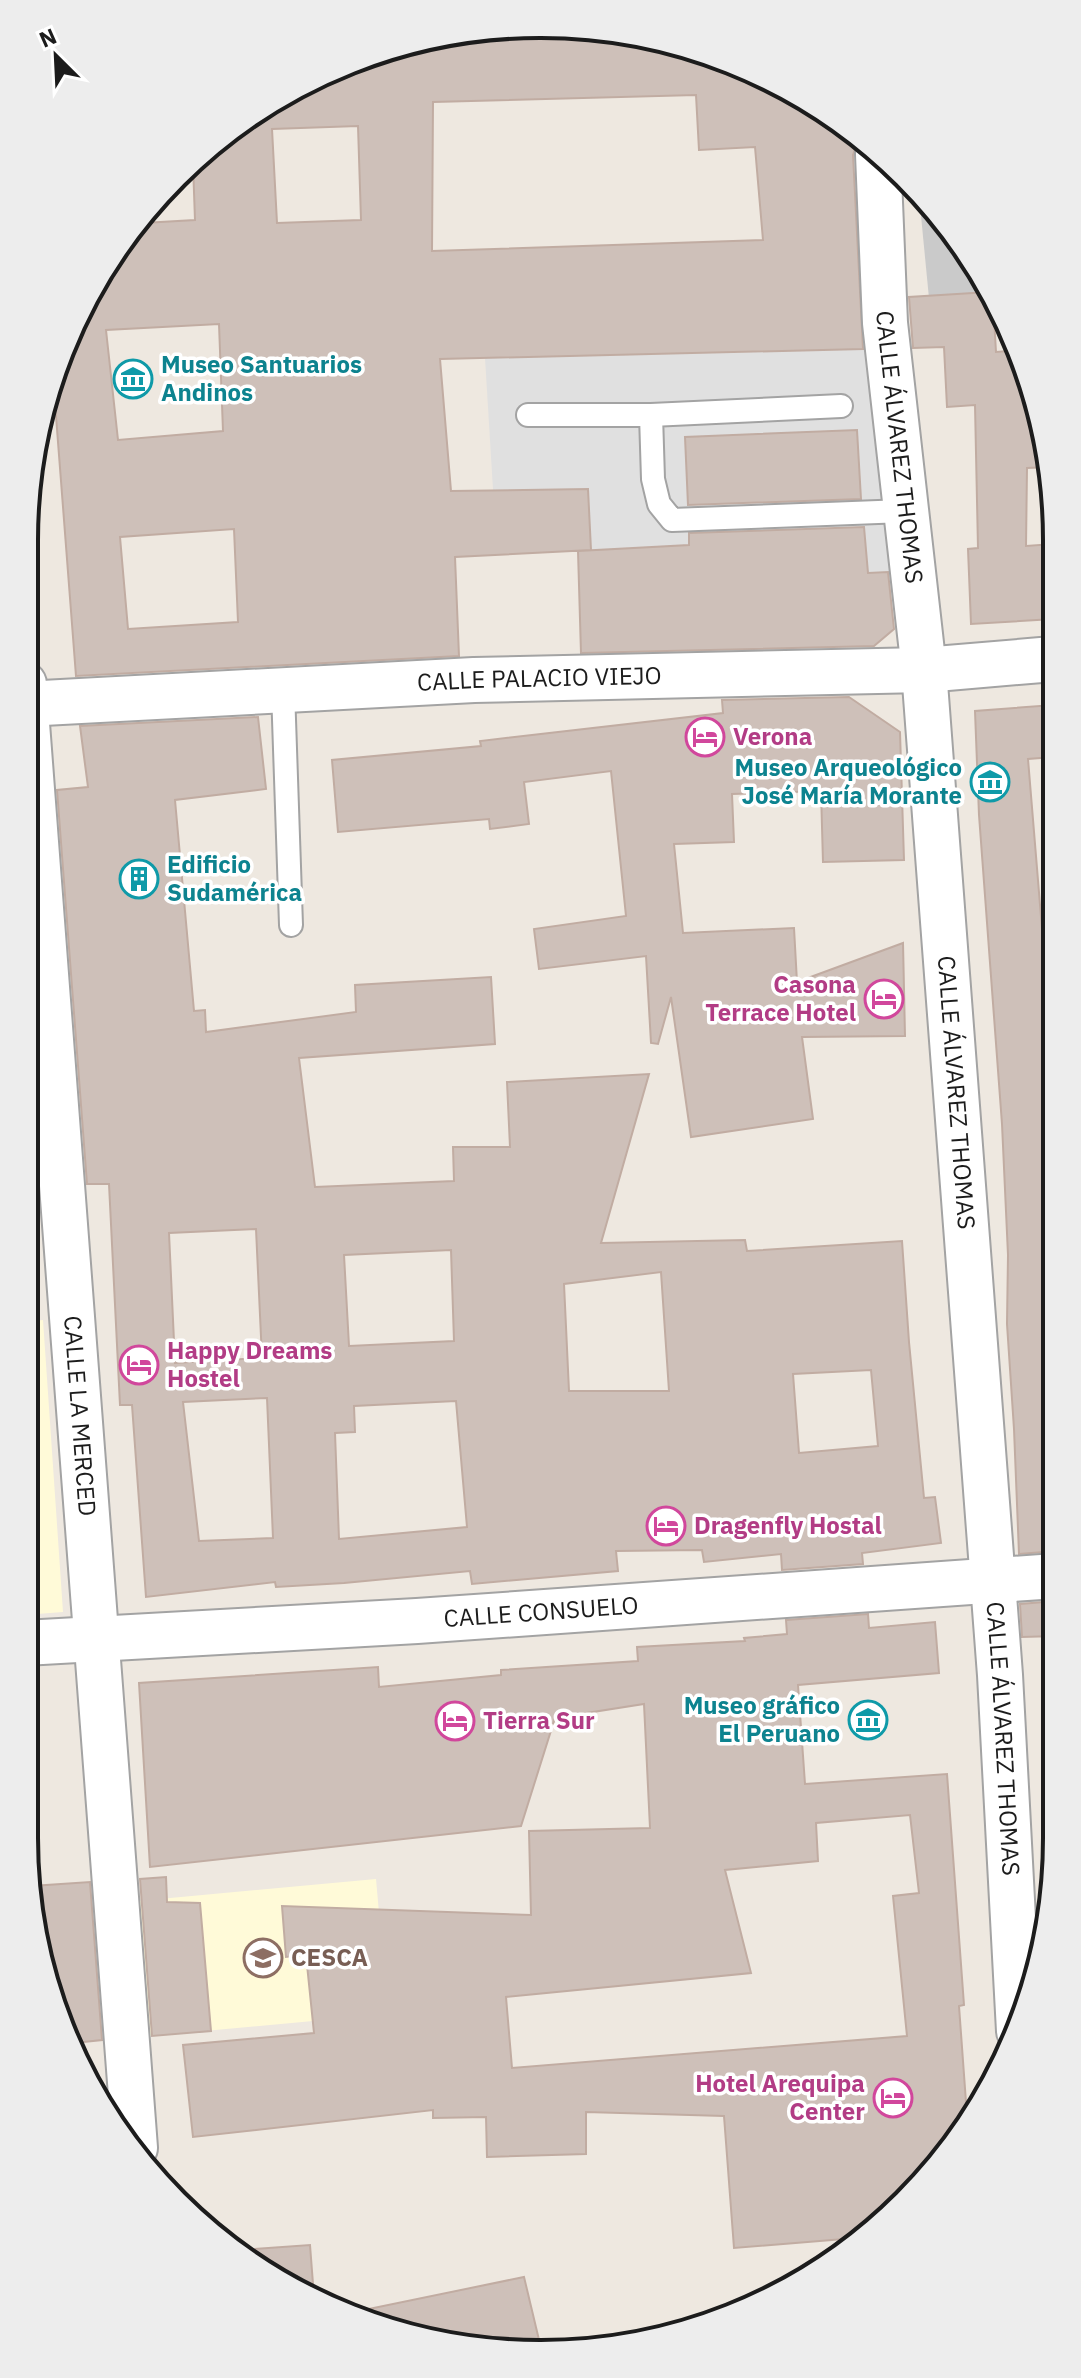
<svg xmlns="http://www.w3.org/2000/svg" width="1081" height="2378" viewBox="0 0 1081 2378" font-family="'IBM Plex Sans',sans-serif">
<rect width="100%" height="100%" fill="#eee8e0"/>
<!-- education -->
<path fill="#fffad8" d="M 43,1320 L 63,1612 L 24,1615 L 24,1322 Z
M 376,1879 L 388,2014 L 150,2036 L 138,1901 Z"/>
<!-- religious -->
<path fill="#cacaca" d="M 919,195 L 950,226 L 1002,316 L 931,319 Z"/>
<!-- parking -->
<path fill="#e0e0e0" d="M 882,349 L 896,572 L 635,584 L 633,548 L 497,555 L 485,358 Z"/>
<!-- building -->
<path fill="#cec0b9" stroke="#c1aca2" stroke-width="2" fill-rule="evenodd" d="M 540,24 L 738,63 L 860,136 L 853,155 L 863,349 L 440,359 L 451,491 L 588,489 L 591,550 L 455,557 L 459,656 L 76,676 L 54,390 L 63,343 L 143,223 L 195,220 L 193,164 L 342,64 ZM 696,95 L 699,150 L 755,147 L 763,240 L 432,251 L 433,102 ZM 358,126 L 361,220 L 277,223 L 272,129 ZM 219,324 L 223,431 L 118,440 L 106,330 ZM 234,529 L 238,622 L 128,629 L 120,537 Z
M 989,292 L 993,300 L 996,352 L 1020,350 L 1051,467 L 1027,468 L 1026,546 L 1053,544 L 1053,619 L 971,624 L 968,549 L 978,548 L 975,405 L 947,407 L 944,347 L 913,348 L 909,297 Z
M 857,430 L 861,499 L 688,505 L 685,437 Z
M 864,527 L 868,573 L 888,572 L 894,629 L 874,646 L 581,653 L 578,551 L 689,545 L 689,533 Z
M 849,697 L 900,732 L 904,860 L 823,862 L 821,791 L 732,794 L 734,842 L 674,844 L 683,933 L 794,928 L 797,982 L 903,943 L 905,1036 L 802,1037 L 813,1119 L 691,1137 L 671,997 L 658,1044 L 651,1043 L 646,956 L 539,969 L 534,929 L 626,916 L 611,771 L 524,782 L 529,824 L 490,829 L 489,819 L 338,832 L 332,760 L 481,746 L 480,741 L 723,713 L 722,700 Z
M 1053,705 L 1053,757 L 1028,759 L 1051,1038 L 1054,1038 L 1056,1551 L 1019,1554 L 1014,1429 L 1007,1324 L 1008,1255 L 1002,1124 L 979,815 L 975,711 Z
M 258,717 L 266,789 L 175,800 L 194,1011 L 205,1010 L 206,1032 L 356,1012 L 355,985 L 491,977 L 495,1044 L 299,1058 L 315,1187 L 454,1181 L 453,1147 L 510,1147 L 507,1082 L 649,1074 L 601,1243 L 745,1240 L 747,1251 L 902,1241 L 909,1342 L 924,1498 L 935,1497 L 941,1543 L 862,1553 L 863,1564 L 782,1570 L 781,1554 L 704,1562 L 702,1550 L 616,1551 L 618,1571 L 472,1584 L 470,1571 L 344,1583 L 276,1587 L 275,1582 L 146,1597 L 132,1405 L 120,1405 L 109,1184 L 87,1184 L 57,790 L 88,787 L 80,726 ZM 256,1229 L 262,1358 L 175,1363 L 169,1233 ZM 451,1250 L 454,1341 L 349,1346 L 344,1255 ZM 661,1272 L 669,1391 L 569,1391 L 564,1284 ZM 871,1370 L 878,1446 L 799,1453 L 793,1374 ZM 267,1398 L 273,1538 L 199,1541 L 183,1402 ZM 456,1401 L 467,1527 L 339,1539 L 335,1433 L 355,1432 L 354,1406 Z
M 24,1015 L 37,1187 L 24,1187 Z
M 1056,1601 L 1056,1636 L 1022,1637 L 1020,1604 Z
M 868,1614 L 869,1628 L 935,1622 L 939,1673 L 798,1685 L 805,1784 L 947,1774 L 964,2005 L 959,2006 L 967,2116 L 929,2178 L 856,2238 L 734,2248 L 724,2116 L 586,2112 L 586,2154 L 487,2157 L 486,2117 L 433,2118 L 433,2110 L 193,2137 L 183,2045 L 314,2033 L 306,1955 L 286,1957 L 282,1906 L 531,1915 L 529,1831 L 650,1828 L 644,1704 L 555,1718 L 521,1826 L 150,1867 L 139,1683 L 378,1667 L 379,1687 L 501,1675 L 501,1670 L 638,1661 L 637,1647 L 745,1641 L 744,1638 L 787,1634 L 786,1620 ZM 910,1815 L 919,1893 L 893,1896 L 907,2036 L 512,2068 L 506,1997 L 751,1973 L 725,1870 L 818,1861 L 816,1823 Z
M 166,1877 L 167,1902 L 200,1903 L 211,2031 L 152,2036 L 140,1879 Z
M 90,1882 L 102,2040 L 74,2043 L 52,2004 L 32,1886 Z
M 310,2245 L 314,2297 L 282,2285 L 240,2250 Z
M 524,2277 L 540,2344 L 440,2344 L 354,2312 Z"/>
<g fill="none" stroke-linecap="round" stroke-linejoin="round">
<!-- service casing -->
<g stroke="#a3a3a3" stroke-width="26">
<path id="service" d="M 841,406 L 651,415 L 653,479 L 659,504 L 672,520 L 904,511
M 528,415 L 651,415
M 283,690 L 291,925"/>
</g>
<!-- minor casing -->
<g stroke="#a3a3a3" stroke-width="48">
<g id="minor">
<path id="s1" d="M 878,154 L 885,323 L 924,670 L 1000,1675 L 1019,2031"/>
<path id="s2" d="M 24,684 L 135,2148"/>
<path id="s3" d="M 24,1643 L 417,1621 L 1056,1576"/>
</g>
</g>
<!-- tertiary casing -->
<g stroke="#a3a3a3" stroke-width="48">
<g id="tertiary">
<path id="s4" d="M 24,704 L 474,680 L 924,670 L 1053,659"/>
</g>
</g>
<!-- service -->
<use href="#service" stroke="#fff" stroke-width="22"/>
<!-- minor -->
<use href="#minor" stroke="#fff" stroke-width="44"/>
<!-- tertiary -->
<use href="#tertiary" stroke="#fff" stroke-width="44"/>
</g>
<!-- icons -->
<defs>
<g id="museum-ring" transform="scale(2)"><circle r="9.5" fill="#fff" stroke="#0f9aa8" stroke-width="1.5"/><path d="M0-6L6-3V-2H-6V-3ZM-5-1h2V3h-2ZM-1-1h2V3h-2ZM3-1h2V3H3ZM-6 4H6V6H-6Z" fill="#0f9aa8"/></g>
<g id="hotel-ring" transform="scale(2)"><circle r="9.5" fill="#fff" stroke="#d1479c" stroke-width="1.5"/><path d="M-6-4.5h1.5V1H6V5H4.5V3h-9V5H-6ZM-4 0a1.8 1.8 0 1 1 3.6 0ZM.5 0V-2.5h3Q6-2.5 6 0Z" fill="#d1479c"/></g>
<g id="building-ring" transform="scale(2)"><circle r="9.5" fill="#fff" stroke="#0f9aa8" stroke-width="1.5"/><path d="M-4-6H4V6H1V3H-1V6H-4ZM-2.5-4.3h1.7v1.8h-1.7ZM.8-4.3h1.7v1.8H.8ZM-2.5-1h1.7V.8h-1.7ZM.8-1h1.7V.8H.8Z" fill="#0f9aa8"/></g>
<g id="university-ring" transform="scale(2)"><circle r="9.5" fill="#fff" stroke="#8d6e63" stroke-width="1.5"/><path d="M0-5L7-2L0 1L-7-2ZM-4 1L0 2.5L4 1V4Q0 6-4 4Z" fill="#8d6e63"/></g>
</defs>
<g fill-rule="evenodd">
<use href="#museum-ring" x="133" y="379"/>
<use href="#hotel-ring" x="705" y="737"/>
<use href="#museum-ring" x="990" y="782"/>
<use href="#building-ring" x="139" y="879"/>
<use href="#hotel-ring" x="884" y="999"/>
<use href="#hotel-ring" x="139" y="1365"/>
<use href="#hotel-ring" x="666" y="1526"/>
<use href="#museum-ring" x="868" y="1720"/>
<use href="#hotel-ring" x="455" y="1721"/>
<use href="#university-ring" x="263" y="1958"/>
<use href="#hotel-ring" x="893" y="2098"/>
</g>
<g text-anchor="middle" stroke-width="7" stroke-linejoin="round" paint-order="stroke">
<!-- culture labels -->
<g font-size="24" font-weight="bold" fill="#0d838f" stroke="#fff" text-anchor="start">
<text x="161" y="373">Museo Santuarios<tspan x="161" dy="28">Andinos</tspan></text>
<text x="962" y="776" text-anchor="end">Museo Arqueológico<tspan x="962" dy="28">José María Morante</tspan></text>
<text x="167" y="873">Edificio<tspan x="167" dy="28">Sudamérica</tspan></text>
<text x="840" y="1714" text-anchor="end">Museo gráfico<tspan x="840" dy="28">El Peruano</tspan></text>
</g>
<!-- street labels -->
<g font-size="24" fill="#1c1c1c" stroke="#fff">
<text dy="8" stroke="none"><textPath href="#s1" startOffset="294">CALLE ÁLVAREZ THOMAS</textPath></text>
<text dy="8" stroke="none"><textPath href="#s4" startOffset="516">CALLE PALACIO VIEJO</textPath></text>
<text dy="8" stroke="none"><textPath href="#s1" startOffset="942">CALLE ÁLVAREZ THOMAS</textPath></text>
<text dy="8" stroke="none"><textPath href="#s2" startOffset="734">CALLE LA MERCED</textPath></text>
<text dy="8" stroke="none"><textPath href="#s3" startOffset="518">CALLE CONSUELO</textPath></text>
<text dy="8" stroke="none"><textPath href="#s1" startOffset="1590">CALLE ÁLVAREZ THOMAS</textPath></text>
</g>
<!-- hotel labels -->
<g font-size="24" font-weight="bold" fill="#b23c85" stroke="#fff" text-anchor="start">
<text x="733" y="745">Verona</text>
<text x="856" y="993" text-anchor="end">Casona<tspan x="856" dy="28">Terrace Hotel</tspan></text>
<text x="167" y="1359">Happy Dreams<tspan x="167" dy="28">Hostel</tspan></text>
<text x="694" y="1534">Dragenfly Hostal</text>
<text x="483" y="1729">Tierra Sur</text>
<text x="865" y="2092" text-anchor="end">Hotel Arequipa<tspan x="865" dy="28">Center</tspan></text>
</g>
<!-- education labels -->
<g font-size="24" font-weight="bold" fill="#785e54" stroke="#fff" text-anchor="start">
<text x="291" y="1966">CESCA</text>
</g>
</g>
<!-- crop -->
<path d="M0 0H1081V2378H0ZM540 38H541A502 502 0 0 1 1043 540V1838A502 502 0 0 1 541 2340H540A502 502 0 0 1 38 1838V540A502 502 0 0 1 540 38Z" fill="#ededed" fill-rule="evenodd"/>
<path fill="none" stroke="#1c1c1c" stroke-width="4" d="M540 38H541A502 502 0 0 1 1043 540V1838A502 502 0 0 1 541 2340H540A502 502 0 0 1 38 1838V540A502 502 0 0 1 540 38Z"/>
<!-- north arrow -->
<g transform="translate(56 56) rotate(336)" stroke="#ffffff" stroke-width="6" paint-order="stroke">
<path d="M0-6L14 30L0 20L-14 30Z" fill="#1c1c1c"/>
<text y="-12" font-size="22" font-weight="bold" text-anchor="middle" fill="#1c1c1c">N</text>
</g>
</svg>
